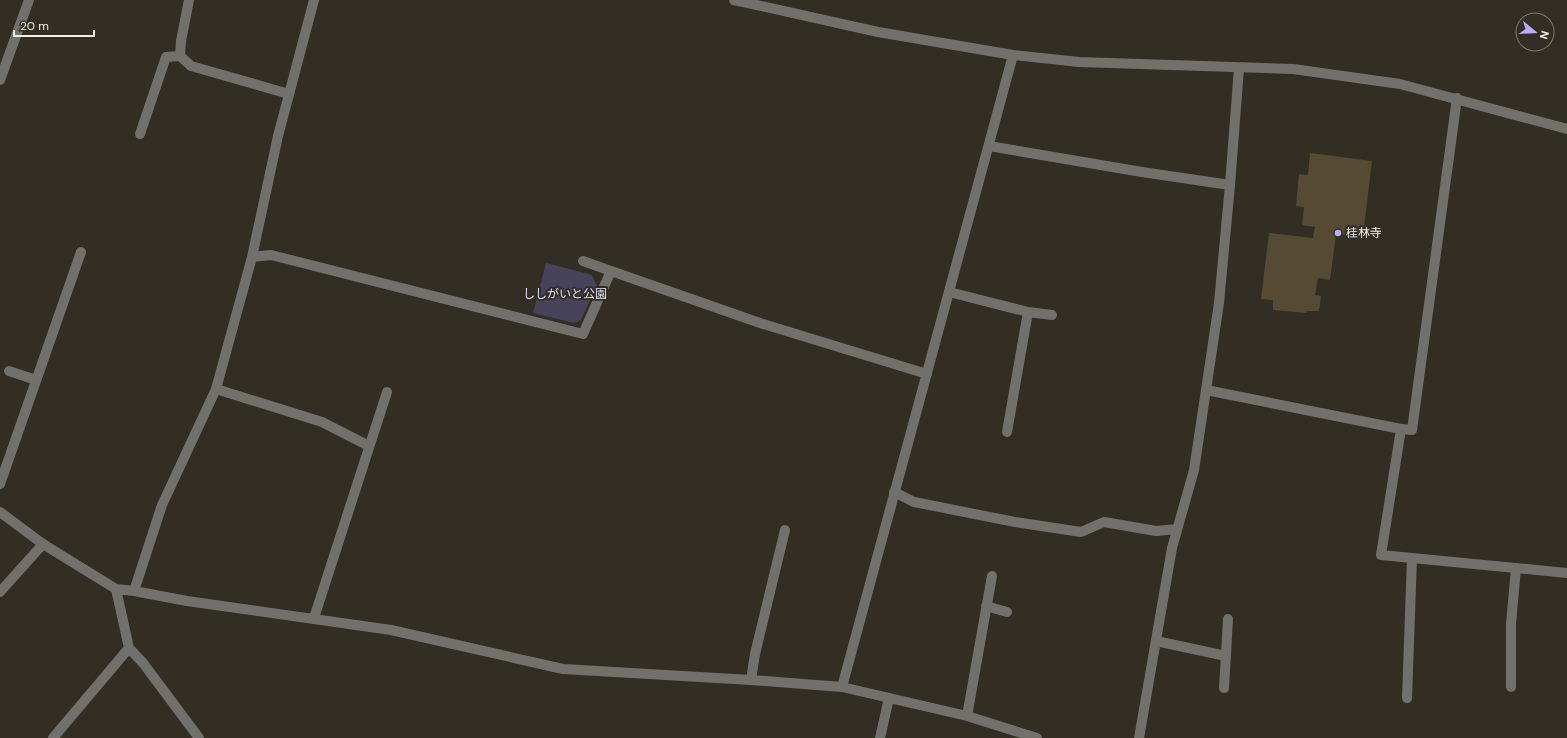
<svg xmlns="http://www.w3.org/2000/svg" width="1567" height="738" viewBox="0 0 1567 738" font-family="'DM Sans','Noto Sans JP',sans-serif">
<rect width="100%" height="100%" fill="#322e23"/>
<!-- green -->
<path fill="#47435a" d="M 546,263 L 592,275 L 597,286 L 581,320 L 574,323 L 533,313 Z"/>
<!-- building -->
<path fill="#554b32" d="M 1310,153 L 1372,161 L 1363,236 L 1336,234 L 1330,280 L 1318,278 L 1315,295 L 1321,296 L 1319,311 L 1307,311 L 1306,313 L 1273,310 L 1273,300 L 1261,299 L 1269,233 L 1313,238 L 1315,227 L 1302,225 L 1304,207 L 1296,206 L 1299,174 L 1308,175 Z"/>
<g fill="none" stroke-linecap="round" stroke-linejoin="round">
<!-- lane -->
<path stroke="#72706a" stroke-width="10" d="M 189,0 L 181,41 L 180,56 L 191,66 L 289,94
M 1239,68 L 1230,185 L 1219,303 L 1206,390 L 1401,429
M 140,134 L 166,57 L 180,56
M 989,146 L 1142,172 L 1230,185
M 949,292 L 1028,312 L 1052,315
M 9,371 L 36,380
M 216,389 L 322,422 L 369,446
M 1007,432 L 1028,312
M 0,484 L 81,252
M 0,592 L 43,544
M 314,618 L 387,392
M 1156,641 L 1226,656
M 751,680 L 755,654 L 785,530
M 1511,687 L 1511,624 L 1516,568
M 1224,688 L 1228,619
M 1407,698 L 1412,558"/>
<!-- street -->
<path stroke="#72706a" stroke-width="10" d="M 734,0 L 878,32 L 1013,55 L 1079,62 L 1293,69 L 1400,84 L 1567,129
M 0,80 L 29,0
M 1457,98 L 1412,430 L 1401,429 L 1381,555 L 1567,573
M 252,257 L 271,255 L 583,334 L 611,271 L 760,323 L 927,374
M 583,261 L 611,271
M 894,492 L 914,502 L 1015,522 L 1081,532 L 1104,522 L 1156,531 L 1177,529
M 0,512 L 43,544 L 116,589 L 134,591 L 187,601 L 391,630 L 563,669 L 751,680 L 842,687 L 967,716 L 1037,738
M 116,589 L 129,648 L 143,663 L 199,738
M 134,591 L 162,505 L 216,389 L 252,257 L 278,136 L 314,0
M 986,606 L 1007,612
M 842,687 L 1013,55
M 967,716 L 992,576
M 53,738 L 129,648
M 880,738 L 889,698
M 1139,738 L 1172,548 L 1194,470 L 1206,390"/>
</g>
<!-- markers -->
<circle fill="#b9abf7" stroke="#322e23" stroke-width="1.5" cx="1338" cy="233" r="4"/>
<g text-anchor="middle" stroke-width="4" stroke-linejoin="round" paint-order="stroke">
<!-- poi labels -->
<g font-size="12" fill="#f2efe8" stroke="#322e23" text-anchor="start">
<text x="1346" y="237">桂林寺</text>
</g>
<!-- park labels -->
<g font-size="12" fill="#e4dffe" stroke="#322e23">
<text x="565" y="298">ししがいと公園</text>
</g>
</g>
<!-- north arrow -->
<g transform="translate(1535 32) rotate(108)"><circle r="19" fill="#322e23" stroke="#7f7b72"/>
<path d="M0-3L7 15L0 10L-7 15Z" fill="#b9abf7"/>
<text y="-6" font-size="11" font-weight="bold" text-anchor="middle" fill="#f2efe8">N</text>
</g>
<!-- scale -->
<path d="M14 30v6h80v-6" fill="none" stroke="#f2efe8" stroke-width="2"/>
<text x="20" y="30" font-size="12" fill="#f2efe8" stroke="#322e23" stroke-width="3" paint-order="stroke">20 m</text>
</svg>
